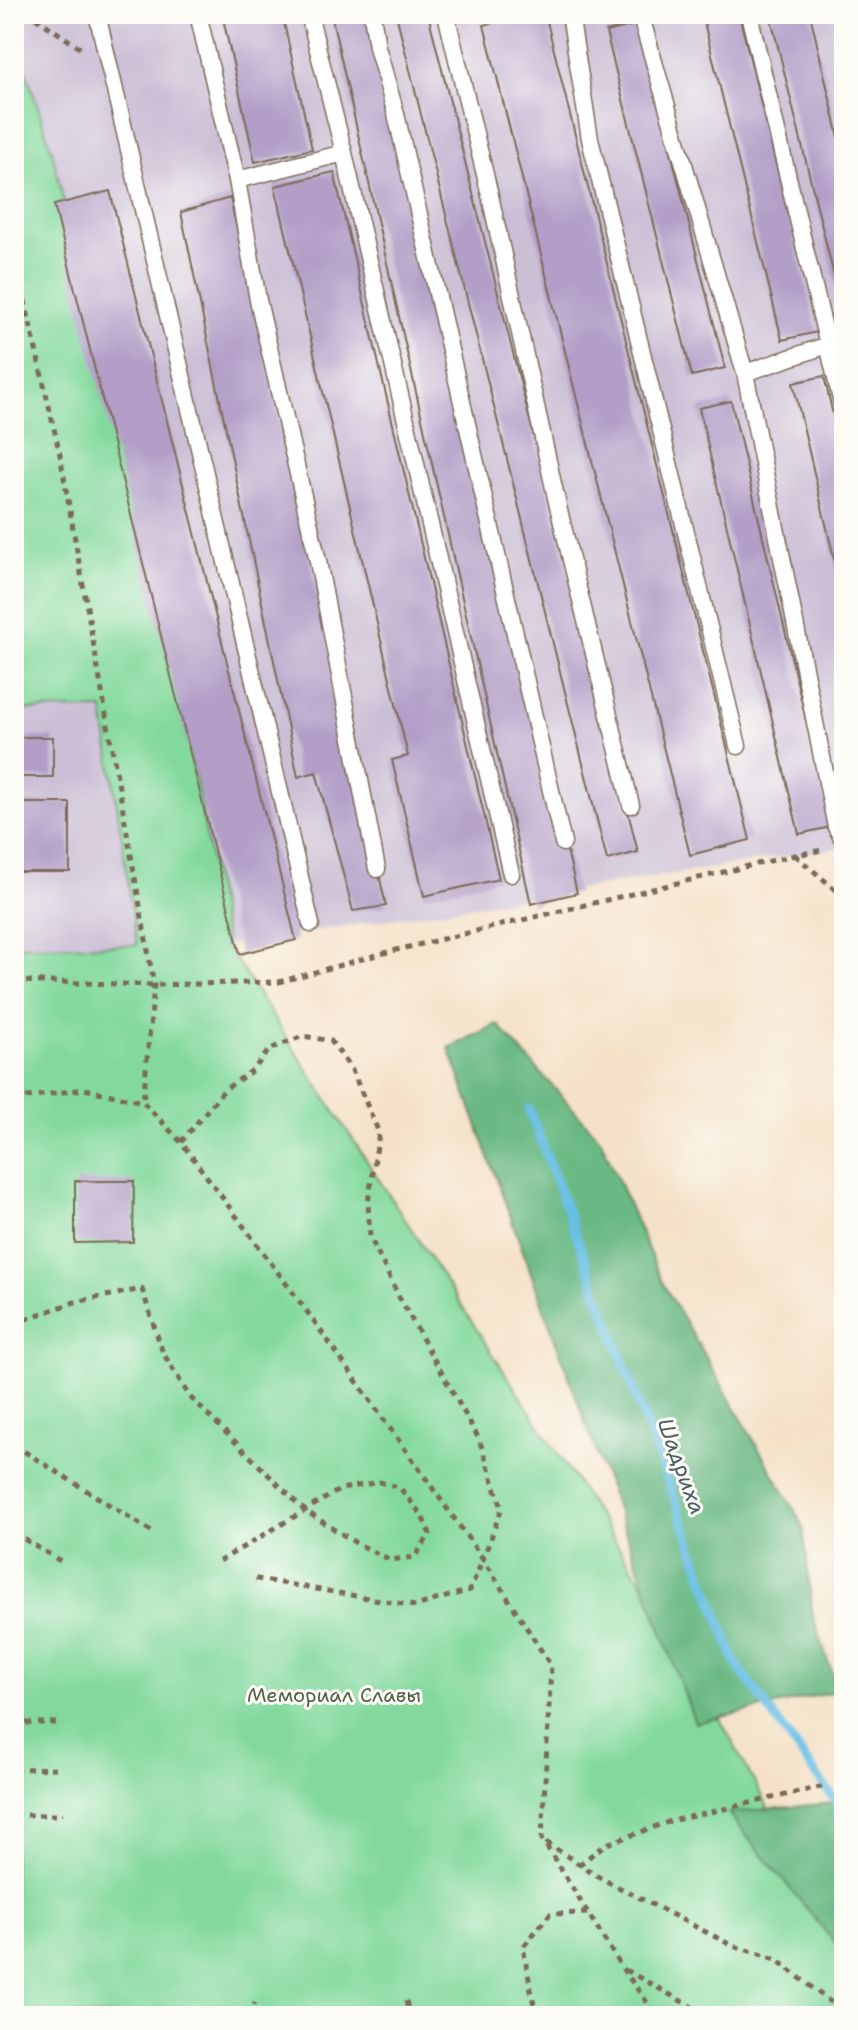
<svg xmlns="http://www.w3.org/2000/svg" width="858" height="2030" viewBox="0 0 858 2030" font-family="'Shantell Sans',sans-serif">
<rect width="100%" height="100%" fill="#fdfcf7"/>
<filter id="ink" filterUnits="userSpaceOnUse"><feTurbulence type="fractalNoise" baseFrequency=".0125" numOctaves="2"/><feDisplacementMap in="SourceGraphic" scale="16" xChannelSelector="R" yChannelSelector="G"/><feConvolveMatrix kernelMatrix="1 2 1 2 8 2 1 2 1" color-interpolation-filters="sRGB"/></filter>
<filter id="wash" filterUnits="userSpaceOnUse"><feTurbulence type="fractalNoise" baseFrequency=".006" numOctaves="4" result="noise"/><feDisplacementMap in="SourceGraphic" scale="32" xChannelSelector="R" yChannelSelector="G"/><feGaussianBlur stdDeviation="1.8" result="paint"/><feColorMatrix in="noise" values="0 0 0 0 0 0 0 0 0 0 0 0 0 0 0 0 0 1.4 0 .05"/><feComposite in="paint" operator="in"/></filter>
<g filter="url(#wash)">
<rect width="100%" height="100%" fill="#f4e1c7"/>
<!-- industrial -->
<path fill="#cbbfd5" d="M 14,14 L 844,14 L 844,847 L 226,945 L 52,151 L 14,34 Z
M 103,709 L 137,945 L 14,946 L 14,710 Z"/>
<!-- green -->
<path fill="#83d99d" stroke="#5f825e" stroke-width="2" d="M 14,34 L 52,151 L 194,769 L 226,945 L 667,1621 L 844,1948 L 844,2016 L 14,2016 L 14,946 L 137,945 L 103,709 L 14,710 Z"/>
<!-- forest -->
<path fill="#6ab984" stroke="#527251" stroke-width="2" d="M 497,1024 L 601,1140 L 662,1282 L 803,1525 L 813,1616 L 838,1691 L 695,1723 L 449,1048 Z
M 844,1802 L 844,1954 L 728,1813 Z"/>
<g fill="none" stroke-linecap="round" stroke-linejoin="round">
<!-- stream -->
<path stroke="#68bfe5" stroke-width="9" d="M 529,1109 L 736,1664 L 844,1813"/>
</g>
<g id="blocks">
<!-- building -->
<path fill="#b29ec7" d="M 222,14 L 282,14 L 312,149 L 255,162 Z
M 331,14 L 374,14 L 577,893 L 531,904 Z
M 396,14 L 428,14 L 638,852 L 607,860 Z
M 527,14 L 545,14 L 750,840 L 690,855 L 484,25 Z
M 702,14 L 739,14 L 817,332 L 782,340 Z
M 770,14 L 810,14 L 844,159 L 844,317 Z
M 639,24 L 725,368 L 692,376 L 606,32 Z
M 334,172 L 499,879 L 424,896 L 392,760 L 408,756 L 275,186 Z
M 110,191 L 296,940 L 240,954 L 54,205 Z
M 230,198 L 386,906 L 353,911 L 316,772 L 298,777 L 181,212 Z
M 824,376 L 844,463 L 843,597 L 793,383 Z
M 731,401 L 831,827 L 799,834 L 699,408 Z
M 14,737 L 53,737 L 53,777 L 14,777 Z
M 14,803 L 70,803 L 70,872 L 14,872 Z
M 75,1181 L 134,1181 L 133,1242 L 75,1243 Z"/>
</g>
</g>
<g filter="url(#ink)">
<use href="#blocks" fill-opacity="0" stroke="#7c6a59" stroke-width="2"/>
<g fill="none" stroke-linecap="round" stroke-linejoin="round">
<!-- service casing -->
<g stroke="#7c6a59" stroke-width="19">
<path id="service" d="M 97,14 L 311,924
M 198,14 L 237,180 L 258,300 L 318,561 L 377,869
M 309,14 L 344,153 L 511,874
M 372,14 L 377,47 L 396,114 L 563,843
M 446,14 L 489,191 L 557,502 L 631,805
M 570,14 L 590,139 L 738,746
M 640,14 L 745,373 L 836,827 L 844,841
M 749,14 L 844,412
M 237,180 L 344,153
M 745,373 L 828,345"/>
</g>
<!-- path -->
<path stroke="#7c6a59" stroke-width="5" stroke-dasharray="6 6" stroke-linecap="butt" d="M 24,14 L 39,20 L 83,50
M 14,253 L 60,455 L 154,985 L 143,1102
M 795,855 L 844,897
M 14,981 L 154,985 L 279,982 L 384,953 L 795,855 L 823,850
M 14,1099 L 84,1089 L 143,1102 L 181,1142 L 311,1317 L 483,1559 L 470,1590 L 415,1606 L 251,1578
M 181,1142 L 224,1090 L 253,1070 L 270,1049 L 303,1036 L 331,1041 L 352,1070 L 379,1133 L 368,1203 L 370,1237 L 399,1297 L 479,1439 L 502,1508 L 483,1559 L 551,1666 L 542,1839 L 622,1968 L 657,2016
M 14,1323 L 75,1302 L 142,1289 L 163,1353 L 190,1397 L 304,1510 L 356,1543 L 391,1560 L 415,1557 L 430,1534 L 421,1514 L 399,1487 L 379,1482 L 341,1489 L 218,1562
M 14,1445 L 156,1534
M 14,1533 L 62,1562
M 14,1723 L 62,1723
M 14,1769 L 62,1768
M 14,1815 L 63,1815
M 546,1842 L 595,1875 L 733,1946 L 776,1959 L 844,2013
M 579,1865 L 604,1845 L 671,1821 L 825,1786
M 626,1970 L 708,2016
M 406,2001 L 410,2016
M 250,2016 L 255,2003
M 536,2016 L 523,1947 L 550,1914 L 589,1913"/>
<!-- service -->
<use href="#service" stroke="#fff" stroke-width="16"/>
</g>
</g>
<g text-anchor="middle" stroke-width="6" stroke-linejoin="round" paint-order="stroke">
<!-- park labels -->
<g font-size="20" fill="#515f44" stroke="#fdfcf7">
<text x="334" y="1702">Мемориал Славы</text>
</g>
<!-- water labels -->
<g font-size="22" font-style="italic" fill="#4b5e64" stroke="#fdfcf7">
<text transform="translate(682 1466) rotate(70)" y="8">Шадриха</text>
</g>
</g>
<!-- margin -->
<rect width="858" height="2030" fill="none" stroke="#fdfcf7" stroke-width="48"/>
</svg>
